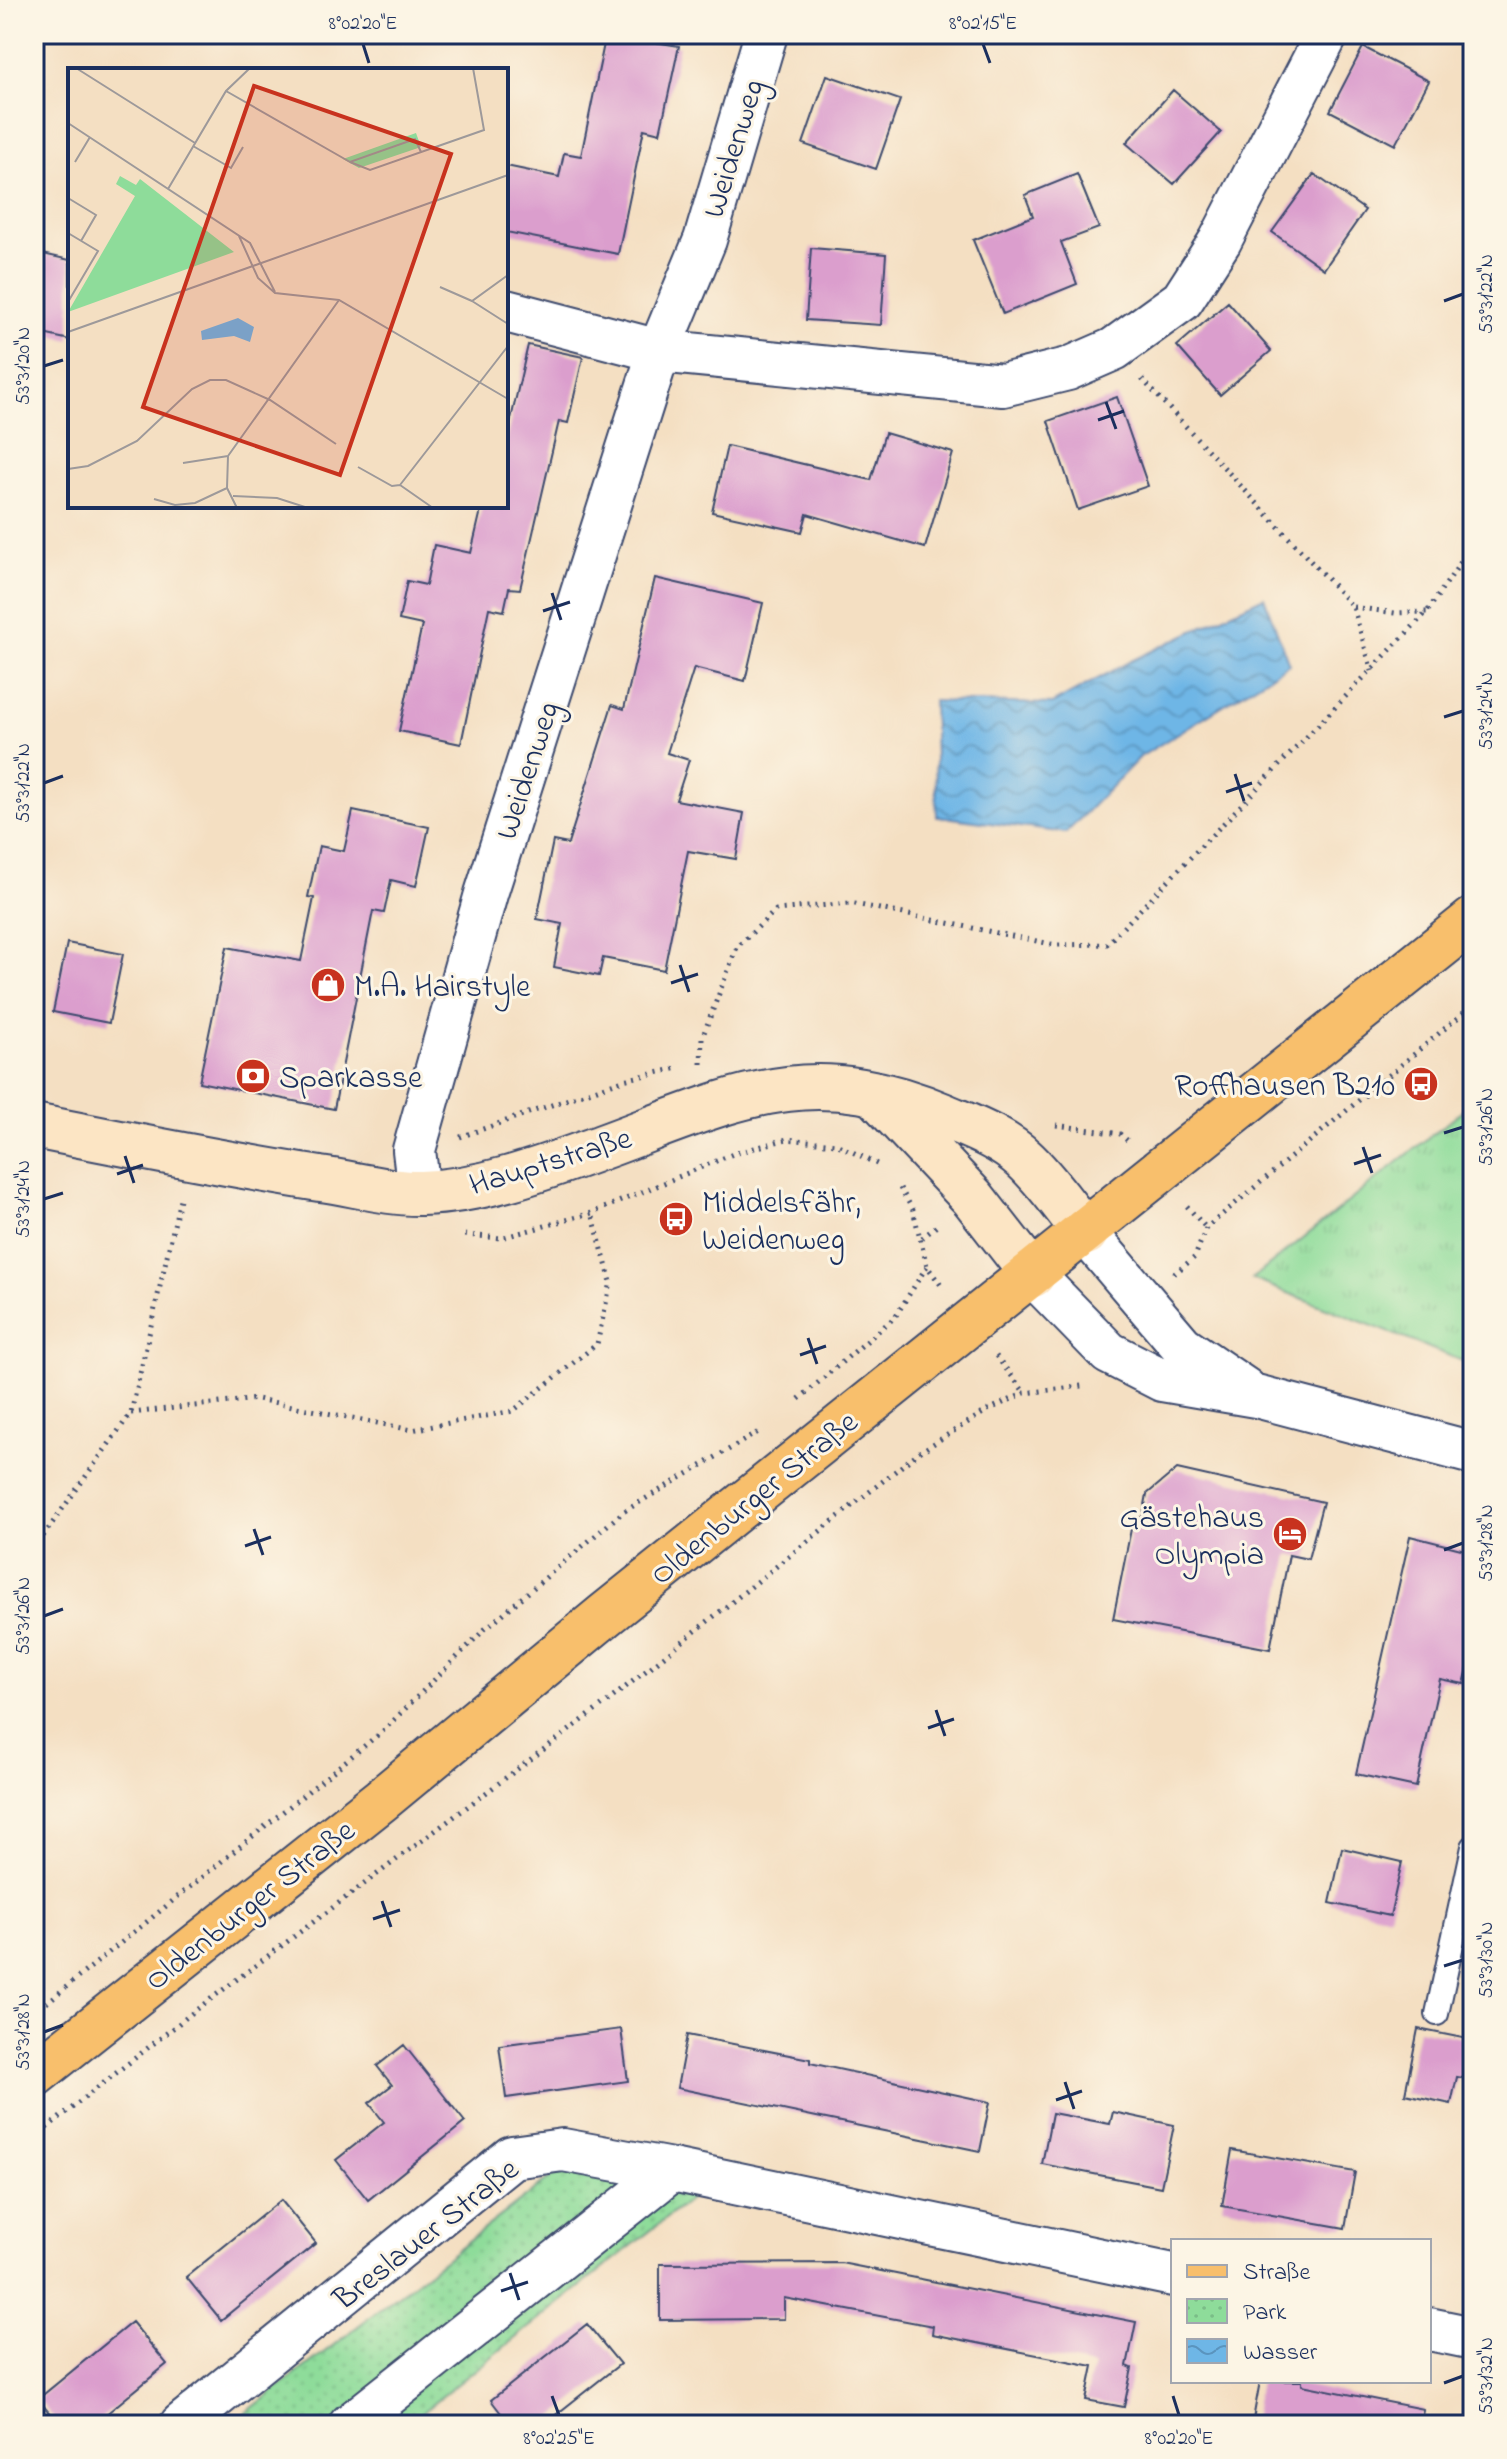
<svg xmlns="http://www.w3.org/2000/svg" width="1507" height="2459" viewBox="0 0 1507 2459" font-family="'Indie Flower',sans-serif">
<defs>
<pattern id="grass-tufts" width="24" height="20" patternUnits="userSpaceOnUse" patternTransform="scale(2)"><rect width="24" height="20" fill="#8edc9a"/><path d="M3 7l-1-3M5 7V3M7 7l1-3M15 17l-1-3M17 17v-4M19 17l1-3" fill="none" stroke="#7abd87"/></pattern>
<pattern id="park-dots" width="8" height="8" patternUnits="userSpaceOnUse" patternTransform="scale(2)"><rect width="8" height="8" fill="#8edc9a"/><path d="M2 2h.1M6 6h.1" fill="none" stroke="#7abd87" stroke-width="1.8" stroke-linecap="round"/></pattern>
<pattern id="water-waves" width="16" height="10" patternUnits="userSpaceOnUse" patternTransform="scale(2)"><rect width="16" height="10" fill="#6eb6e6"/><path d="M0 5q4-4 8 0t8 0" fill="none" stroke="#5a94be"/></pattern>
</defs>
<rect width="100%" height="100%" fill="#fcf5e5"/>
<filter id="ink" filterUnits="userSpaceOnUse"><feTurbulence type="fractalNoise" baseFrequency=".0125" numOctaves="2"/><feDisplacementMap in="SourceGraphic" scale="16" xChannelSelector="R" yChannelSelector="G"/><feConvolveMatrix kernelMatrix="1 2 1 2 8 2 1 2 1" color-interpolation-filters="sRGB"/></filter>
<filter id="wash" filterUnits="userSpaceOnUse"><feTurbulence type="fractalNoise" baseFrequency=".006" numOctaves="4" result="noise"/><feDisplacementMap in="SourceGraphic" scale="32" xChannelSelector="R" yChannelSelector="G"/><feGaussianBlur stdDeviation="1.8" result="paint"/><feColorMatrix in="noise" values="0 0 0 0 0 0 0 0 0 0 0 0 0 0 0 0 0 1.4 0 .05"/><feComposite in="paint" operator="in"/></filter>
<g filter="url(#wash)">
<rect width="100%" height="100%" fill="#f4dfc2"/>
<!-- grass -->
<path fill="url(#grass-tufts)" stroke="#54867c" stroke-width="2" d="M 1473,1102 L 1473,1365 L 1252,1279 Z"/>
<!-- park -->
<path fill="url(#park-dots)" stroke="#54867c" stroke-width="2" d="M 594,2144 L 723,2173 L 406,2425 L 230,2425 Z"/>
<!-- water -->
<path fill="url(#water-waves)" stroke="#4472a2" stroke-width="2" d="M 1264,597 L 1289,664 L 1140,757 L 1066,833 L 937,816 L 933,701 L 1052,704 L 1129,662 Z"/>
<g id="blocks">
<!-- building -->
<path fill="#db9ecd" d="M 606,34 L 679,46 L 660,133 L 644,129 L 618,254 L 506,232 L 506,166 L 559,177 L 564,153 L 581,156 Z
M 1363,47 L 1429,81 L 1395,145 L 1330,111 Z
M 827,75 L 900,100 L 876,169 L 803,144 Z
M 1173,90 L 1221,132 L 1174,184 L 1126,143 Z
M 1077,174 L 1099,228 L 1061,242 L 1077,284 L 1003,314 L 973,240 L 1033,216 L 1025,195 Z
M 1314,174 L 1365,210 L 1324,269 L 1272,232 Z
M 811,248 L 886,254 L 881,325 L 806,320 Z
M 34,252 L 70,260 L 70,340 L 34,332 Z
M 1228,302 L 1271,351 L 1220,395 L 1177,346 Z
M 528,345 L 583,357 L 568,423 L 559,421 L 520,589 L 509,588 L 504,611 L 489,608 L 461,744 L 399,731 L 422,625 L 399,620 L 407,581 L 426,585 L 434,545 L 471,553 L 482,506 L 506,506 L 506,441 Z
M 1117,397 L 1148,486 L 1078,510 L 1048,421 Z
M 885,433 L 953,453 L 925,548 L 807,514 L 802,532 L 712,512 L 727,446 L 871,480 Z
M 655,578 L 763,603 L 745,681 L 694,668 L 667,753 L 689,760 L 676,800 L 744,813 L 736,859 L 688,851 L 664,970 L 603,958 L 599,976 L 554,967 L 562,924 L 537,919 L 553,841 L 568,844 L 612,705 L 624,709 Z
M 353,811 L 429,827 L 416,886 L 391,880 L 384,913 L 373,911 L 334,1109 L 199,1082 L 227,947 L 301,961 L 314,898 L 308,897 L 319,846 L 344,851 Z
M 67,943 L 123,954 L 109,1023 L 53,1012 Z
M 1177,1469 L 1323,1502 L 1308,1559 L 1289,1555 L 1270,1649 L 1113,1619 L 1132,1524 L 1143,1516 L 1147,1494 Z
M 1410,1536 L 1473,1552 L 1473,1648 L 1464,1684 L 1440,1679 L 1416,1787 L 1356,1774 Z
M 1342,1848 L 1402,1862 L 1390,1916 L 1330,1903 Z
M 621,2029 L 628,2081 L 506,2098 L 499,2045 Z
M 1418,2029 L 1473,2040 L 1473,2080 L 1457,2077 L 1451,2104 L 1405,2094 Z
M 687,2035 L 810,2059 L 810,2063 L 990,2102 L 980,2151 L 677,2088 Z
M 404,2045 L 465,2122 L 368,2200 L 336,2160 L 384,2122 L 369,2103 L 392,2085 L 377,2066 Z
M 1113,2112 L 1174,2125 L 1161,2187 L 1042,2164 L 1052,2113 L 1110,2124 Z
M 1232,2150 L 1355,2172 L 1345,2228 L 1222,2206 Z
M 281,2200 L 316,2243 L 221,2320 L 186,2277 Z
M 841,2263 L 1136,2322 L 1127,2366 L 1132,2368 L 1124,2407 L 1086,2400 L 1093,2366 L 932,2334 L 933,2326 L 784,2298 L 784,2319 L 660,2320 L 660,2264 Z
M 132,2322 L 167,2364 L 93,2425 L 59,2425 L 38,2399 Z
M 587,2324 L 620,2364 L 543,2425 L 510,2425 L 491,2400 Z
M 1260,2381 L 1302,2381 L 1302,2385 L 1423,2409 L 1421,2425 L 1252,2425 Z"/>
</g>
</g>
<g filter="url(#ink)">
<use href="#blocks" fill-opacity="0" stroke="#3c496d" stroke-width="2"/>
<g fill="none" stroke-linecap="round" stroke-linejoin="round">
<!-- lane casing -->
<g stroke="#3c496d" stroke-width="26">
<path id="lane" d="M 1437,2014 L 1473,1847"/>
</g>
<!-- street casing -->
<g stroke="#3c496d" stroke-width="46">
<path id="street" d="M 506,311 L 659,351 L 1003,385 L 1068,369 L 1114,349 L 1182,300 L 1220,241 L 1327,34
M 419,1193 L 414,1150 L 486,894 L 659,351 L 705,240 L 766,34
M 1086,1233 L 1182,1346 L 1245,1389
M 1033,1275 L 1109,1353 L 1162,1380 L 1256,1396 L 1473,1453
M 1429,2329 L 1473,2338
M 181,2425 L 512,2157 L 563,2150 L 672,2170
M 350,2425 L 672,2170 L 1173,2275"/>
</g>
<!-- secondary casing -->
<g stroke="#3c496d" stroke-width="48">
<path id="secondary" d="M 877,1096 L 973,1198 L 1033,1275
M 34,1126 C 129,1145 224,1164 320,1179 C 352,1183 389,1194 421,1193 C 484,1191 544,1168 602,1147 C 733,1099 806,1057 945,1116 C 973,1128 1001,1138 1024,1159 C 1047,1180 1066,1209 1086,1233"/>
</g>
<!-- primary casing -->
<g stroke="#3c496d" stroke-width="48">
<path id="primary" d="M 34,2075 L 381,1800 L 605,1615 L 1473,920"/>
</g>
<!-- path -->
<path stroke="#3c496d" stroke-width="5" stroke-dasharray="2 6" stroke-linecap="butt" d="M 1142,379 L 1353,607 L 1372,671
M 1353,607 L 1395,613 L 1427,612
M 701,1064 L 702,1038 L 737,947 L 776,910 L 850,903 L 1056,945 L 1107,944 L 1427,612 L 1473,544
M 1056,1125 L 1120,1134 L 1129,1142
M 460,1137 L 623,1080 L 679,1068
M 900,1188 L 913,1210 L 927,1266 L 943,1288
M 1187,1206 L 1206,1228
M 465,1235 L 501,1238 L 592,1213 L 733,1154 L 787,1139 L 836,1144 L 877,1164
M 922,1238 L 938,1225
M 1174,1274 L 1195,1257 L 1206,1228 L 1473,1005
M 996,1356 L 1025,1393
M 799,1399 L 895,1317 L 927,1266
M 131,1413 L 257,1399 L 412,1430 L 513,1411 L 597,1344 L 611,1282 L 592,1213
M 34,1549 L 131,1413 L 180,1199
M 34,2013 L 384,1730 L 485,1629 L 623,1512 L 760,1431
M 34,2138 L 192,2013 L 607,1702 L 918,1453 L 988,1410 L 1025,1393 L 1082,1386"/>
<!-- lane -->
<use href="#lane" stroke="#fff" stroke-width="22"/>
<!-- street -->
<use href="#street" stroke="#fff" stroke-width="42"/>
<!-- secondary -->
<use href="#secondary" stroke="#fce5c4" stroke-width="44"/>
<!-- primary -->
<use href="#primary" stroke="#f8bf6c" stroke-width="44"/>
</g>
</g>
<!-- ticks -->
<path fill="none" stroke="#1b2f5e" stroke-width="3" d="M 363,44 L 369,63M 983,44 L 990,63M 1444,301 L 1463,294M 44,366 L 63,360M 1106,402 L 1116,429M 1098,420 L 1124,411M 552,593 L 561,620M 543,611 L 570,602M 1444,717 L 1463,711M 1235,774 L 1244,801M 44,783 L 63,776M 1226,792 L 1252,783M 680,965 L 689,992M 671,983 L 698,974M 1444,1133 L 1463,1127M 1363,1147 L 1372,1173M 125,1156 L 134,1183M 1354,1164 L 1381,1155M 117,1174 L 143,1165M 44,1199 L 63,1193M 808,1338 L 817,1364M 800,1355 L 826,1346M 254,1529 L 263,1555M 245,1546 L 271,1537M 1444,1550 L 1463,1543M 44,1616 L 63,1609M 936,1710 L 945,1736M 928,1728 L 954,1719M 382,1901 L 391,1927M 373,1919 L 400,1910M 1444,1966 L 1463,1960M 44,2032 L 63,2025M 1065,2082 L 1074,2109M 1056,2100 L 1082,2091M 510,2273 L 519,2300M 501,2291 L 528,2282M 1444,2383 L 1463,2376M 552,2396 L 559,2415M 1173,2396 L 1179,2415"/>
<!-- icons -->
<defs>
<g id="shop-disc" transform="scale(1.8)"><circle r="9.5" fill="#c8321e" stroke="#fcf5e5"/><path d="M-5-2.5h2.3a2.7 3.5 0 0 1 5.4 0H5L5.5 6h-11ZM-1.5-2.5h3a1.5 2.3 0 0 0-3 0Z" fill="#fff"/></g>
<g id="bank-disc" transform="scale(1.8)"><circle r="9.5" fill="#c8321e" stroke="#fcf5e5"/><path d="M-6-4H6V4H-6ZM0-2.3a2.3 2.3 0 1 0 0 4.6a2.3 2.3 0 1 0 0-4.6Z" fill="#fff"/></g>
<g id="bus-disc" transform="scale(1.8)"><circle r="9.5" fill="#c8321e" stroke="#fcf5e5"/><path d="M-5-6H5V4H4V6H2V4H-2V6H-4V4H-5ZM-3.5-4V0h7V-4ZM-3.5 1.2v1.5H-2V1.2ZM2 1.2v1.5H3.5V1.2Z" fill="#fff"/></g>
<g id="hotel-disc" transform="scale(1.8)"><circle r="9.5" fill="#c8321e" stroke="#fcf5e5"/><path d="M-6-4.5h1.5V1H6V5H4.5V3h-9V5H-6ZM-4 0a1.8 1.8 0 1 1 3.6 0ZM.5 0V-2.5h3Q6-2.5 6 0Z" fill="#fff"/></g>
</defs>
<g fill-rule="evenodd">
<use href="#shop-disc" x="328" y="985"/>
<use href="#bank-disc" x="253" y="1076"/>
<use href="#bus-disc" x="1421" y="1084"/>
<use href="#bus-disc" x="676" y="1219"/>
<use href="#hotel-disc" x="1290" y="1534"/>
</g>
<g text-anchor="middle" stroke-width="6" stroke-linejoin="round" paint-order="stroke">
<!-- street labels -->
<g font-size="32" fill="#1b2f5e" stroke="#fcf5e5">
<text transform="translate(732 148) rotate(-73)" y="11">Weidenweg</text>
<text transform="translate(526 770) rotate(-72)" y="11">Weidenweg</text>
<text transform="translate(550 1160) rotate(-17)" y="11">Hauptstraße</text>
<text transform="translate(753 1497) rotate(-39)" y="11">Oldenburger Straße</text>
<text transform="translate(249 1904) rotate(-38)" y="11">Oldenburger Straße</text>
<text transform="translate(425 2233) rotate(-38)" y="11">Breslauer Straße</text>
</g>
<!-- poi labels -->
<g font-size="32" fill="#1b2f5e" stroke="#fcf5e5" text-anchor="start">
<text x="354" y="996">M.A. Hairstyle</text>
<text x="279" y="1087">Sparkasse</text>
<text x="1395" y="1095" text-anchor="end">Roffhausen B210</text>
<text x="702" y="1212">Middelsfähr,<tspan x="702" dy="37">Weidenweg</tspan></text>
<text x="1264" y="1527" text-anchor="end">Gästehaus<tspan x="1264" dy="37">Olympia</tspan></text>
</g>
</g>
<!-- overview -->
<g transform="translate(68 68)">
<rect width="440" height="440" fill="#f4dfc2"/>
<path d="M 52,108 L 68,117 L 72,111 L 166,184 L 0,244 L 67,128 L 48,116 Z" fill="#8edc9a"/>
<path d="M 348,65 L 353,79 L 291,100 L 275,91 Z" fill="#8edc9a"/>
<path d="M 170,250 L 186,259 L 182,274 L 166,268 L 134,272 L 133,263 Z" fill="#6eb6e6"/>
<path fill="none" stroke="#9d999a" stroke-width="2" d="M 8,0 L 127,75M 158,23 L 282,94 L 347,71 L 353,84M 0,55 L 182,175 L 207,224M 125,78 L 163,100 L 175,79M 7,94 L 22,69M 282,94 L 302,102 L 416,62 L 405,0M 100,121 L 158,23 L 182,0M 0,130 L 28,147 L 13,173M 0,165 L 30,183 L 0,234M 171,168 L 190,210 L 207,225 L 271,232 L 440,331M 372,219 L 404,233 L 440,207M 404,233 L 440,256M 0,264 L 440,107M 115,395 L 160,388M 290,399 L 324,418 L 332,417M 0,401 L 20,398 L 69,373 L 124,321 L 142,312 L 158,312 L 202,332 L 268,376M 332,417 L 440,278M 332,417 L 365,440M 165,428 L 209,430 L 240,440M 86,431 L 107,437 L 127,435 L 159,420M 169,440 L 159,420 L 160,388 L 271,232"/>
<path fill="#c8321e" fill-opacity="0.15" stroke="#c8321e" stroke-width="4" d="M 186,18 L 383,86 L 272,407 L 75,339 Z"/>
<rect width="440" height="440" fill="none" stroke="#1b2f5e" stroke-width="4"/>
</g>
<!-- margin -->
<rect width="1507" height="2459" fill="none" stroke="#fcf5e5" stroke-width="88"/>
<!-- legend -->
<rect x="1171" y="2239" width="260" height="144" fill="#fcf5e5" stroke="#a2a6af" stroke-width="2"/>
<rect x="1187" y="2265" width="40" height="12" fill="#f8bf6c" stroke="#a2a6af" stroke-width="2"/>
<text x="1243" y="2279" font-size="24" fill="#1b2f5e">Straße</text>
<rect x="1187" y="2299" width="40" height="24" fill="url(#park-dots)" stroke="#a2a6af" stroke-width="2"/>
<text x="1243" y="2319" font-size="24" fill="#1b2f5e">Park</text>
<rect x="1187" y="2339" width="40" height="24" fill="url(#water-waves)" stroke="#a2a6af" stroke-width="2"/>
<text x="1243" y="2359" font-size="24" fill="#1b2f5e">Wasser</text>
<rect x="44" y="44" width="1419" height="2371" fill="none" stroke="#1b2f5e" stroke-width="3"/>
<g font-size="20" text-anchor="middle" fill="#1b2f5e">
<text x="363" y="29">8°02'20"E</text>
<text x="983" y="29">8°02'15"E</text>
<text transform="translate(1485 294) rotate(-90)" y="7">53°31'22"N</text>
<text transform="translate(22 366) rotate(-90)" y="7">53°31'20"N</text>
<text transform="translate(1485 711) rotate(-90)" y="7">53°31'24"N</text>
<text transform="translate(22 783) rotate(-90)" y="7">53°31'22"N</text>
<text transform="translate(1485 1127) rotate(-90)" y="7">53°31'26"N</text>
<text transform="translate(22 1199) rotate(-90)" y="7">53°31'24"N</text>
<text transform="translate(1485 1543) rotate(-90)" y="7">53°31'28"N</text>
<text transform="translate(22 1616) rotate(-90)" y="7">53°31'26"N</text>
<text transform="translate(1485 1960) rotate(-90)" y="7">53°31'30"N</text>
<text transform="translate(22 2032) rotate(-90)" y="7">53°31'28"N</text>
<text transform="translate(1485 2376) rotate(-90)" y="7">53°31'32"N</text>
<text x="559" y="2444">8°02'25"E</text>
<text x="1179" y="2444">8°02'20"E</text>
</g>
</svg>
